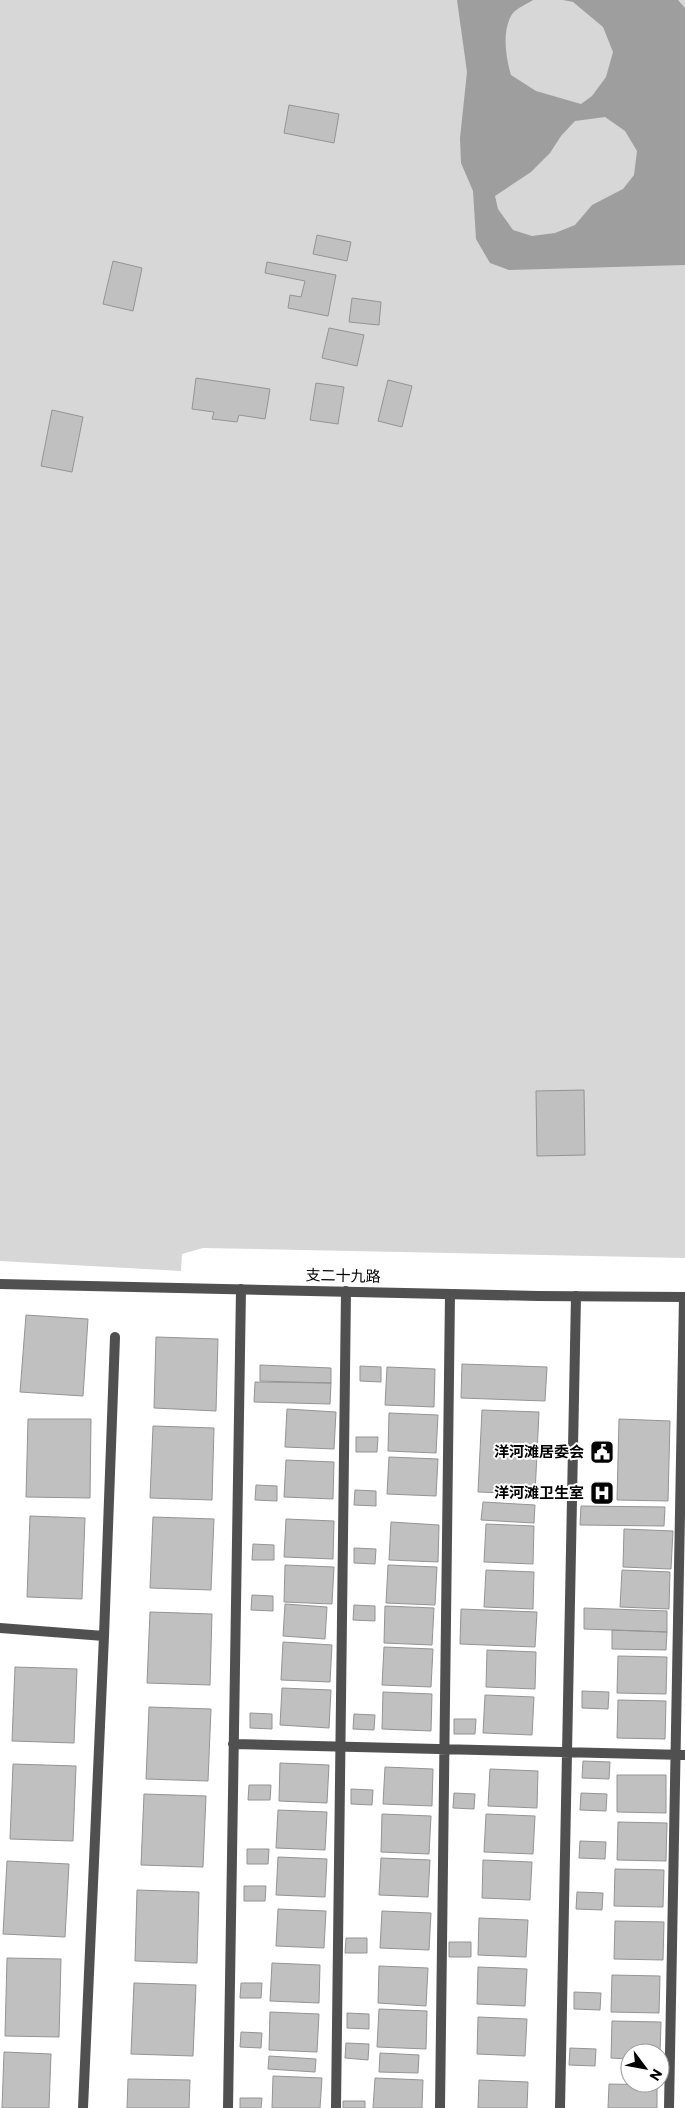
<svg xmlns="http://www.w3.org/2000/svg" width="685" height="2108" viewBox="0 0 685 2108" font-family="Commissioner,'Noto Sans SC',sans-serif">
<rect width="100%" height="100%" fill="#fff"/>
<!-- green -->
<path fill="#d7d7d7" d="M 0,0 L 685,0 L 685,1258 L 203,1248 L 182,1254 L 181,1271 L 0,1261 Z"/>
<!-- water -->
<path fill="#9e9e9e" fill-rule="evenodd" d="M 457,0 L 533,0 C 527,4 517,8 513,13 C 501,29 506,58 511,75 L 536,91 L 581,104 L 592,96 L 606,77 L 613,52 L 603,27 L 573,2 L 563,0 L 678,0 L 685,8 L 685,265 L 509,270 L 490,263 L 476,239 L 473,191 L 461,163 L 460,138 L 467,72 ZM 605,117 L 625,131 L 637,151 L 634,175 L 623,189 L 592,205 L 575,225 L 555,233 L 532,236 L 513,230 L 498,209 L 495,196 L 531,172 L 550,153 L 561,136 L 575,121 Z"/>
<!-- building -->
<path fill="#c0c0c0" stroke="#949494" d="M 289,105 L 339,114 L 334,143 L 284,133 Z
M 317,235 L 351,242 L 347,261 L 313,254 Z
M 113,261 L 142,268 L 133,311 L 103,304 Z
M 267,262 L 336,275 L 328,316 L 288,308 L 290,295 L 301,297 L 305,281 L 265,273 Z
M 352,298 L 381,302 L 379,325 L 349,322 Z
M 329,328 L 364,335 L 357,366 L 322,358 Z
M 196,378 L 270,389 L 265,419 L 239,415 L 237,422 L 212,419 L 214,412 L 192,409 Z
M 388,380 L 412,386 L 402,427 L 378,421 Z
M 316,383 L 344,387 L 338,424 L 310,420 Z
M 52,410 L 83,417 L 72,472 L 41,466 Z
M 584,1090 L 585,1155 L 537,1156 L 536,1091 Z
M 26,1315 L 88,1319 L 83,1396 L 20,1392 Z
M 156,1337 L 218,1339 L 216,1411 L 154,1408 Z
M 462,1364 L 547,1367 L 545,1401 L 461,1398 Z
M 260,1365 L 331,1368 L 331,1383 L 260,1381 Z
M 360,1366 L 381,1367 L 381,1382 L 360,1381 Z
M 387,1367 L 435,1369 L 434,1407 L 385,1405 Z
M 255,1382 L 331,1383 L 330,1404 L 254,1402 Z
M 287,1409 L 336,1412 L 334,1449 L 285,1447 Z
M 482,1410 L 539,1412 L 535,1494 L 478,1492 Z
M 389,1413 L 438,1415 L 436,1453 L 388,1451 Z
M 28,1419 L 91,1419 L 90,1498 L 26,1497 Z
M 619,1419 L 670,1421 L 668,1501 L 617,1500 Z
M 153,1426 L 214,1428 L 212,1500 L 150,1498 Z
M 356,1437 L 378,1437 L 377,1452 L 356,1452 Z
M 389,1457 L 438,1459 L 436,1496 L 387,1494 Z
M 286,1460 L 334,1462 L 333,1499 L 284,1497 Z
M 256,1485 L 277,1486 L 277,1501 L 255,1500 Z
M 355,1490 L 376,1491 L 376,1506 L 354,1505 Z
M 483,1502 L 535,1505 L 534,1523 L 481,1520 Z
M 581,1506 L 665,1507 L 664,1526 L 580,1525 Z
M 30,1516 L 85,1518 L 82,1599 L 27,1597 Z
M 153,1517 L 214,1519 L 211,1590 L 150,1588 Z
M 286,1519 L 334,1521 L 333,1559 L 284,1557 Z
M 391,1522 L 439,1525 L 438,1562 L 389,1560 Z
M 486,1524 L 534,1526 L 533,1564 L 484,1562 Z
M 624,1529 L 673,1531 L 671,1569 L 623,1567 Z
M 253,1544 L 274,1545 L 274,1560 L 252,1560 Z
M 354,1548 L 376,1549 L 375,1564 L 354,1563 Z
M 285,1565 L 334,1567 L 332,1604 L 284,1602 Z
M 388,1565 L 437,1567 L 435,1605 L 386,1603 Z
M 486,1570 L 534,1572 L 533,1609 L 484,1607 Z
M 622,1570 L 670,1572 L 669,1609 L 620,1607 Z
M 252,1595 L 273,1596 L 273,1611 L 251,1610 Z
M 285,1604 L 327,1607 L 325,1639 L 283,1636 Z
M 354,1605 L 375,1606 L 375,1621 L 353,1620 Z
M 385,1606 L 434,1608 L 432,1645 L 384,1643 Z
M 584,1608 L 667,1611 L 667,1632 L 584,1629 Z
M 461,1609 L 537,1612 L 535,1647 L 460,1644 Z
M 150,1612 L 212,1614 L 210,1685 L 147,1683 Z
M 612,1630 L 667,1632 L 666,1650 L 612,1649 Z
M 283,1642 L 332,1645 L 330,1682 L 281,1680 Z
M 384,1647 L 433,1649 L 431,1687 L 382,1685 Z
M 487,1650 L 536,1652 L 535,1689 L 486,1687 Z
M 618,1656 L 667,1657 L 666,1694 L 617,1693 Z
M 15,1667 L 77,1669 L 74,1743 L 12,1741 Z
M 282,1688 L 331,1690 L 329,1728 L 280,1725 Z
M 582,1691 L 609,1692 L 608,1709 L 582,1708 Z
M 383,1692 L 432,1694 L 431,1731 L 382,1729 Z
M 485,1695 L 534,1697 L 532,1735 L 483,1733 Z
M 618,1700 L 666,1701 L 665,1739 L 617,1738 Z
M 149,1707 L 211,1709 L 208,1781 L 146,1779 Z
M 250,1713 L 272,1714 L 272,1729 L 250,1728 Z
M 354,1714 L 375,1715 L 374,1730 L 353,1729 Z
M 454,1719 L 476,1719 L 475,1734 L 454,1734 Z
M 583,1761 L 610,1762 L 609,1779 L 582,1778 Z
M 280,1763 L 329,1765 L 327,1803 L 279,1801 Z
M 13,1764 L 76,1766 L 73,1841 L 10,1839 Z
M 385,1767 L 433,1769 L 432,1806 L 383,1804 Z
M 490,1769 L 538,1771 L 537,1808 L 488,1806 Z
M 617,1775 L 666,1775 L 666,1813 L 617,1812 Z
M 249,1785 L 271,1785 L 270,1800 L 248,1800 Z
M 351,1789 L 373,1790 L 372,1805 L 351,1804 Z
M 454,1793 L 475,1794 L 474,1809 L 453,1808 Z
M 581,1793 L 607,1794 L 606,1811 L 580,1810 Z
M 144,1794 L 206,1796 L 203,1867 L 141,1865 Z
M 278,1810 L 327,1812 L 325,1850 L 276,1848 Z
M 382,1814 L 431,1816 L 429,1854 L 381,1852 Z
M 486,1814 L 535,1816 L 533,1854 L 484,1852 Z
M 618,1822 L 667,1823 L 666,1861 L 617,1860 Z
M 580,1841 L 606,1842 L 605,1859 L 579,1858 Z
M 247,1849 L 269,1849 L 268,1864 L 247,1864 Z
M 278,1857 L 327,1859 L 325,1897 L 276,1895 Z
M 381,1858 L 430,1860 L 428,1897 L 379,1895 Z
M 483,1860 L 532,1862 L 530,1900 L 482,1898 Z
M 7,1861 L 69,1864 L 65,1937 L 3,1934 Z
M 615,1869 L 664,1870 L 663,1907 L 614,1906 Z
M 244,1886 L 266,1886 L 265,1901 L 244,1901 Z
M 137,1890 L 199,1892 L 197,1963 L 135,1961 Z
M 577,1892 L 603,1893 L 602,1910 L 576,1909 Z
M 278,1909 L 326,1911 L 324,1948 L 276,1946 Z
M 382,1911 L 431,1913 L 429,1950 L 380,1948 Z
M 479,1918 L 528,1920 L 526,1957 L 478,1955 Z
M 615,1921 L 664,1922 L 663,1960 L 614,1959 Z
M 346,1938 L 367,1938 L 367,1953 L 345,1953 Z
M 449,1942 L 471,1942 L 471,1957 L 449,1957 Z
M 7,1958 L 61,1959 L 59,2037 L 5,2036 Z
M 272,1963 L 320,1965 L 319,2003 L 270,2001 Z
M 379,1966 L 428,1968 L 426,2006 L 378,2003 Z
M 478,1967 L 527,1969 L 525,2006 L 477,2004 Z
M 612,1975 L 660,1976 L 659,2013 L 611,2012 Z
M 134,1983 L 196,1985 L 193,2056 L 131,2054 Z
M 241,1983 L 262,1983 L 261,1998 L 240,1998 Z
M 574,1992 L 601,1993 L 600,2010 L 574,2009 Z
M 379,2009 L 427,2011 L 426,2049 L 377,2047 Z
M 270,2012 L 319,2014 L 317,2052 L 269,2050 Z
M 347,2013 L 369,2014 L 369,2029 L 347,2028 Z
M 478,2017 L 527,2019 L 525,2056 L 477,2054 Z
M 612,2021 L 661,2022 L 660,2053 L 630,2053 L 630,2059 L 611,2058 Z
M 241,2032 L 262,2033 L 261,2048 L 240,2047 Z
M 346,2043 L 369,2044 L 368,2060 L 345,2058 Z
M 570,2048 L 596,2049 L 595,2066 L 569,2065 Z
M 4,2052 L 51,2054 L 49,2108 L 2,2108 Z
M 380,2053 L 419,2055 L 418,2073 L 379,2072 Z
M 269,2056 L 316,2059 L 315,2072 L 268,2069 Z
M 273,2076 L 322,2078 L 320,2108 L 272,2108 Z
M 375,2078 L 423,2080 L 422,2108 L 373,2108 Z
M 128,2079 L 190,2080 L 189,2108 L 127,2108 Z
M 479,2080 L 528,2082 L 527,2108 L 478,2108 Z
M 609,2084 L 657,2085 L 657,2108 L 608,2108 Z
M 240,2098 L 262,2098 L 261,2108 L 240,2108 Z
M 343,2101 L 365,2101 L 365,2108 L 343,2108 Z"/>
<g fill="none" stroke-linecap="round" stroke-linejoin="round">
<!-- lane -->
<path stroke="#505050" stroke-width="10" d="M 0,1628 L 104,1636 L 83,2108
M 104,1636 L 115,1337
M 233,1744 L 685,1755
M 228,2108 L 241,1289
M 336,2108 L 346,1291
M 440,2108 L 450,1294
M 560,2108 L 576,1296
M 669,2108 L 684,1297"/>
<!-- street -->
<path stroke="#505050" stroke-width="10" d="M 0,1284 L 538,1296 L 685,1297"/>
</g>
<!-- icons -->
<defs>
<g id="civic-square" transform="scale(1.25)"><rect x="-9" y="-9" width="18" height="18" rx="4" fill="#000" stroke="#fff"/><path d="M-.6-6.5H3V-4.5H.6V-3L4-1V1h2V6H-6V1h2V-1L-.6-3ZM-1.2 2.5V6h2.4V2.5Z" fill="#fff"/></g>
<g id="hospital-square" transform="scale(1.25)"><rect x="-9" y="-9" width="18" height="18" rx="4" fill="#000" stroke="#fff"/><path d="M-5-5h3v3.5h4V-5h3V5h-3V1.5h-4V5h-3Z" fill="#fff"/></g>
</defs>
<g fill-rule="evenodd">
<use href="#civic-square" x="602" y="1452"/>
<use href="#hospital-square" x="602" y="1493"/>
</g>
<g text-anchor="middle" stroke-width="4" stroke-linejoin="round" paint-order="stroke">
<!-- street labels -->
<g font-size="15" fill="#000" stroke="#fff">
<text transform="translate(343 1276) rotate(1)" y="5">支二十九路</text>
</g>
<!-- poi labels -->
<g font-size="15" font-weight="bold" fill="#000" stroke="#fff" text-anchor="end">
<text x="584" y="1457">洋河滩居委会</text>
<text x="584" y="1498">洋河滩卫生室</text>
</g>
</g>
<!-- north arrow -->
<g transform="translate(645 2068) rotate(122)"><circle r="24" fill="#ffffff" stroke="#999999"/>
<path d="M0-4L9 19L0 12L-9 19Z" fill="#000000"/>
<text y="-8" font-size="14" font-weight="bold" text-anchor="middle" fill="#000000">N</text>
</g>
</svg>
